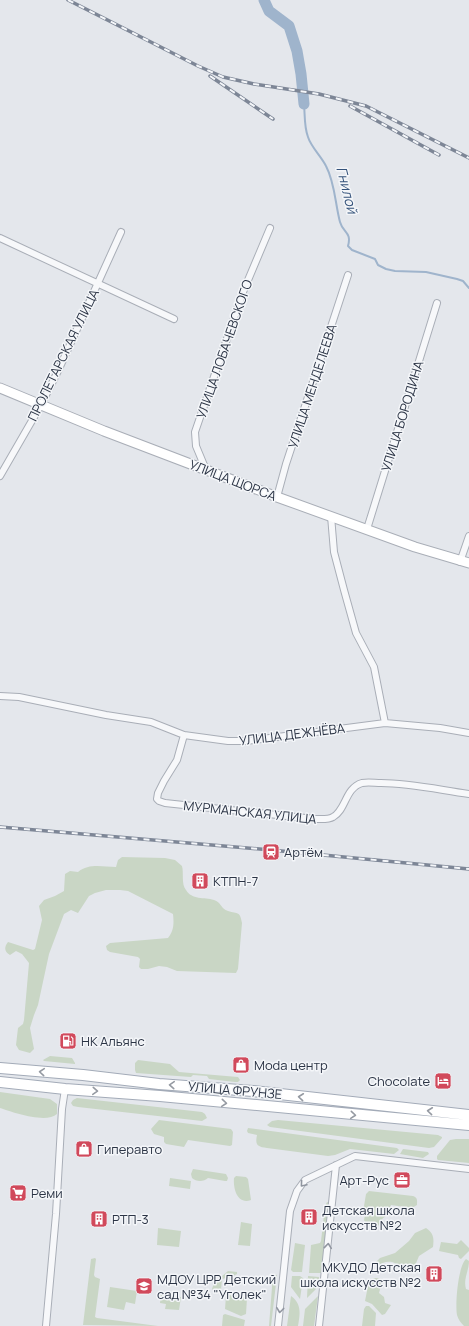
<svg xmlns="http://www.w3.org/2000/svg" width="469" height="1326" viewBox="0 0 469 1326" font-family="Manrope,sans-serif">
<rect width="100%" height="100%" fill="#e4e7ec"/>
<!-- green -->
<path fill="#c9d6c5" d="M 122,857 L 165,858 L 175,860 L 182,866 C 184,873 181,884 186,890 C 192,900 204,897 214,900 C 221,902 221,909 228,911 C 238,914 240,911 242,923 L 238,969 L 236,973 L 177,971 L 167,967 L 159,966 L 148,969 L 141,969 L 139,967 L 140,959 L 138,957 L 110,952 L 107,950 L 106,946 L 110,943 L 168,938 C 174,931 174,923 173,914 L 128,891 L 120,890 L 106,890 L 95,893 L 89,896 L 78,913 L 71,910 L 64,914 L 49,954 L 38,1005 L 34,1015 L 30,1028 L 34,1049 L 30,1053 L 19,1050 L 16,1045 L 18,1028 L 23,1024 L 24,1020 L 29,963 L 22,954 L 16,951 L 10,955 C 4,952 4,947 8,942 L 33,950 L 35,949 L 42,920 L 39,906 L 44,900 L 55,896 L 64,891 L 65,874 L 70,871 L 78,872 C 89,863 103,867 116,867 L 118,860 Z
M 50,1056 L 72,1058 L 75,1063 L 75,1064 L 44,1061 L 43,1060 Z
M 138,1060 L 170,1064 L 179,1072 L 238,1077 L 240,1080 L 238,1082 L 235,1082 L 209,1079 L 207,1076 L 193,1075 L 191,1077 L 136,1073 L 135,1070 L 135,1063 Z
M 0,1092 L 50,1099 L 57,1104 L 57,1114 C 46,1124 12,1112 0,1108 Z
M 77,1098 L 202,1112 L 205,1114 L 207,1118 L 202,1121 L 78,1107 L 73,1106 L 71,1103 L 73,1100 Z
M 159,1120 L 231,1129 L 233,1132 L 232,1145 L 230,1146 L 188,1140 L 184,1147 L 166,1144 L 164,1142 L 164,1137 L 154,1134 L 151,1129 Z
M 278,1120 L 438,1135 L 442,1137 L 442,1138 L 434,1147 L 429,1148 L 270,1127 L 267,1125 L 272,1121 Z
M 248,1128 L 397,1148 L 399,1150 L 394,1154 L 350,1149 L 335,1155 L 328,1156 L 267,1148 C 257,1147 255,1145 257,1135 L 248,1133 L 247,1131 Z
M 456,1139 L 469,1139 L 469,1163 L 438,1160 L 437,1159 L 437,1156 L 450,1140 Z
M 403,1149 L 428,1152 L 429,1154 L 423,1158 L 400,1154 Z
M 193,1169 L 226,1174 L 228,1178 L 227,1181 L 225,1181 L 208,1178 C 204,1182 196,1182 192,1178 L 191,1174 Z
M 236,1176 L 246,1177 L 248,1179 L 251,1200 C 237,1205 233,1188 234,1178 Z
M 170,1178 L 191,1181 L 190,1189 L 169,1186 Z
M 369,1191 L 413,1196 C 418,1198 417,1200 417,1205 L 412,1208 L 391,1205 L 388,1215 L 383,1218 L 378,1226 L 374,1227 L 366,1224 L 364,1220 L 365,1215 L 363,1212 L 366,1194 Z
M 327,1202 L 330,1203 L 322,1273 L 309,1273 L 311,1245 L 320,1243 L 321,1241 L 325,1206 Z
M 241,1222 L 252,1224 L 250,1246 L 238,1245 Z
M 158,1228 L 181,1231 L 179,1247 L 157,1245 Z
M 426,1228 C 434,1233 434,1239 433,1247 L 419,1256 L 414,1268 C 405,1272 399,1264 392,1262 C 386,1261 382,1263 376,1266 L 374,1264 L 380,1258 L 395,1253 L 409,1241 L 415,1233 Z
M 461,1240 L 469,1248 L 469,1251 L 461,1259 L 459,1258 L 458,1255 L 439,1251 L 441,1242 L 457,1244 Z
M 295,1243 L 305,1245 L 302,1272 L 293,1272 L 291,1270 Z
M 95,1258 L 96,1259 L 94,1275 L 95,1277 L 100,1279 L 95,1317 L 97,1318 L 158,1326 L 83,1325 L 91,1259 Z
M 466,1259 L 469,1261 C 469,1271 463,1279 466,1289 L 469,1290 L 469,1326 L 464,1326 C 461,1323 458,1319 457,1315 C 455,1305 458,1266 466,1259 Z
M 228,1271 L 237,1272 L 237,1274 L 231,1277 L 222,1279 L 221,1290 L 213,1290 L 212,1289 L 214,1283 Z
M 273,1274 L 277,1275 L 271,1326 L 269,1326 Z
M 292,1276 L 300,1276 L 303,1278 L 300,1299 L 291,1287 Z
M 308,1276 L 319,1277 L 319,1286 L 307,1298 Z
M 376,1278 L 381,1279 L 382,1282 L 379,1293 L 384,1297 L 385,1303 L 391,1305 L 385,1314 L 382,1315 L 372,1304 L 365,1301 L 369,1281 L 371,1279 Z
M 110,1287 L 137,1291 L 135,1304 L 126,1302 L 124,1310 L 107,1307 Z
M 161,1295 L 181,1297 L 179,1310 L 165,1309 L 166,1304 L 160,1303 Z
M 229,1295 L 247,1298 L 246,1314 L 241,1316 L 225,1309 L 226,1296 Z
M 291,1296 C 302,1304 300,1314 298,1326 L 287,1326 Z
M 318,1296 L 314,1326 L 303,1326 L 305,1309 Z
M 366,1306 L 369,1306 L 376,1313 L 375,1326 L 362,1326 L 364,1309 Z
M 225,1314 L 245,1320 L 244,1326 L 222,1326 L 223,1315 Z"/>
<g fill="none" stroke-linecap="round" stroke-linejoin="round">
<!-- stream -->
<path stroke="#9fb4cc" stroke-width="2" d="M 304,104 C 305,114 304,127 308,137 C 311,147 321,156 326,166 C 335,183 335,203 340,222 C 343,233 352,232 348,246 L 352,250 L 375,259 L 378,265 L 386,269 L 395,271 L 426,272 L 457,279 L 463,281 L 469,288"/>
<!-- river -->
<path stroke="#9fb4cc" stroke-width="11" d="M 264,0 L 269,11 L 289,26 L 297,51 L 301,74 L 304,104"/>
<!-- street casing -->
<g stroke="#a9aeb7" stroke-width="8">
<path id="street" d="M 0,238 L 174,319
M 206,470 L 196,446 L 195,432 L 243,292 L 270,228
M 0,476 L 41,405 L 58,371 L 121,232
M 277,497 L 286,464 L 348,275
M 331,516 L 334,552 L 344,590 L 356,633 L 374,667 L 385,723
M 367,529 L 437,303
M 460,562 L 469,536
M 0,696 L 19,697 L 106,715 L 151,722 L 184,735 L 228,741 L 246,741 L 385,723 L 440,728 L 469,733
M 184,735 L 177,760 L 164,781 L 158,793 L 157,799 L 159,801 L 165,803 L 315,819 C 320,819 328,820 333,817 C 346,810 345,788 362,783 C 368,782 375,783 381,783 C 410,783 440,790 469,794
M 46,1326 L 56,1214 L 62,1109 L 65,1089
M 278,1326 L 290,1211 L 297,1191 L 305,1180 L 355,1156 L 469,1169
M 319,1326 L 336,1165"/>
</g>
<!-- secondary casing -->
<g stroke="#a9aeb7" stroke-width="11">
<path id="secondary" d="M 0,388 L 104,431 L 277,497 L 415,547 L 469,563"/>
</g>
<!-- primary casing -->
<g stroke="#a3abb8" stroke-width="12">
<path id="primary" d="M 0,1068 L 83,1075 L 159,1084 L 253,1091 L 469,1115
M 0,1082 L 65,1089 L 160,1096 L 469,1125"/>
</g>
<!-- street -->
<use href="#street" stroke="#f7f8fa" stroke-width="6"/>
<!-- secondary -->
<use href="#secondary" stroke="#fff" stroke-width="9"/>
<!-- primary -->
<use href="#primary" stroke="#fff" stroke-width="10"/>
<!-- rail casing -->
<g stroke="#7d8696" stroke-width="3.5">
<path id="rail" d="M 68,0 L 198,66 L 223,77 L 254,84 L 319,94 L 366,106 L 469,158
M 210,76 L 273,119
M 350,106 L 439,155
M 0,827 L 271,850 L 469,869"/>
</g>
<!-- rail -->
<use href="#rail" stroke="#f4f6f9" stroke-width="2" stroke-dasharray="6" stroke-linecap="butt"/>
</g>
<!-- one-way arrows -->
<defs><path id="oneway-chevron" d="M-2-3.5L2.5 0L-2 3.5" fill="none" stroke-width="1.6" stroke-linecap="round" stroke-linejoin="round"/></defs>
<g stroke="#959aa2">
<use href="#oneway-chevron" transform="translate(42 1072) rotate(-175)"/>
<use href="#oneway-chevron" transform="translate(172 1085) rotate(-176)"/>
<use href="#oneway-chevron" transform="translate(95 1091) rotate(4)"/>
<use href="#oneway-chevron" transform="translate(301 1097) rotate(-174)"/>
<use href="#oneway-chevron" transform="translate(224 1103) rotate(5)"/>
<use href="#oneway-chevron" transform="translate(430 1111) rotate(-174)"/>
<use href="#oneway-chevron" transform="translate(353 1115) rotate(5)"/>
</g>
<g stroke="#9196a0">
<use href="#oneway-chevron" transform="translate(303 1184) rotate(130)"/>
<use href="#oneway-chevron" transform="translate(328 1246) rotate(-84)"/>
<use href="#oneway-chevron" transform="translate(280 1310) rotate(97)"/>
</g>
<!-- icons -->
<defs>
<g id="station-square" transform="scale(0.9)"><rect x="-9" y="-9" width="18" height="18" rx="4" fill="#d1495b" stroke="#f4f6f9"/><path d="M-3-6H3Q5-6 5-4V2Q5 4 3 4L4.5 6H3L1.5 4h-3L-3 6H-4.5L-3 4Q-5 4-5 2V-4Q-5-6-3-6ZM-3.5-4v3h7v-3ZM-3.5 1v1.5H-2V1ZM2 1v1.5H3.5V1Z" fill="#fff"/></g>
<g id="building-square" transform="scale(0.9)"><rect x="-9" y="-9" width="18" height="18" rx="4" fill="#d1495b" stroke="#f4f6f9"/><path d="M-4-6H4V6H1V3H-1V6H-4ZM-2.5-4.3h1.7v1.8h-1.7ZM.8-4.3h1.7v1.8H.8ZM-2.5-1h1.7V.8h-1.7ZM.8-1h1.7V.8H.8Z" fill="#fff"/></g>
<g id="fuel-square" transform="scale(0.9)"><rect x="-9" y="-9" width="18" height="18" rx="4" fill="#d1495b" stroke="#f4f6f9"/><path d="M-5.5-6h7V0h2V4h1.3V-2.5L3-4.5l.8-.8L6-3V5H2.5V1h-1V6h-7ZM-4.2-4.7v3.2H.2V-4.7Z" fill="#fff"/></g>
<g id="shop-square" transform="scale(0.9)"><rect x="-9" y="-9" width="18" height="18" rx="4" fill="#d1495b" stroke="#f4f6f9"/><path d="M-5-2.5h2.3a2.7 3.5 0 0 1 5.4 0H5L5.5 6h-11ZM-1.5-2.5h3a1.5 2.3 0 0 0-3 0Z" fill="#fff"/></g>
<g id="hotel-square" transform="scale(0.9)"><rect x="-9" y="-9" width="18" height="18" rx="4" fill="#d1495b" stroke="#f4f6f9"/><path d="M-6-4.5h1.5V1H6V5H4.5V3h-9V5H-6ZM-4 0a1.8 1.8 0 1 1 3.6 0ZM.5 0V-2.5h3Q6-2.5 6 0Z" fill="#fff"/></g>
<g id="office-square" transform="scale(0.9)"><rect x="-9" y="-9" width="18" height="18" rx="4" fill="#d1495b" stroke="#f4f6f9"/><path d="M-6-3h4V-5.5h4V-3h4V5H-6ZM-1-4.5V-3h2v-1.5ZM-6 0V1H6V0Z" fill="#fff"/></g>
<g id="supermarket-square" transform="scale(0.9)"><rect x="-9" y="-9" width="18" height="18" rx="4" fill="#d1495b" stroke="#f4f6f9"/><path d="M-6-5.5h2.5l.6 2H6L4.5 2H-2.5L-4.4-4H-6ZM-1.5 3.2a1.3 1.3 0 1 0 .1 0ZM3 3.2a1.3 1.3 0 1 0 .1 0Z" fill="#fff"/></g>
<g id="school-square" transform="scale(0.9)"><rect x="-9" y="-9" width="18" height="18" rx="4" fill="#d1495b" stroke="#f4f6f9"/><path d="M0-5L7-2L0 1L-7-2ZM-4 1L0 2.5L4 1V4Q0 6-4 4Z" fill="#fff"/></g>
</defs>
<g fill-rule="evenodd">
<use href="#station-square" x="271" y="852"/>
<use href="#building-square" x="200" y="881"/>
<use href="#fuel-square" x="68" y="1041"/>
<use href="#shop-square" x="241" y="1065"/>
<use href="#hotel-square" x="443" y="1081"/>
<use href="#shop-square" x="84" y="1149"/>
<use href="#office-square" x="402" y="1180"/>
<use href="#supermarket-square" x="18" y="1193"/>
<use href="#building-square" x="309" y="1217"/>
<use href="#building-square" x="99" y="1219"/>
<use href="#building-square" x="434" y="1274"/>
<use href="#school-square" x="144" y="1286"/>
</g>
<g text-anchor="middle" stroke-width="3" stroke-linejoin="round" paint-order="stroke">
<!-- street labels -->
<g font-size="13" fill="#2b3445" stroke="#f4f6f9">
<text transform="translate(224 349) rotate(-71)" y="5">УЛИЦА ЛОБАЧЕВСКОГО</text>
<text transform="translate(63 355) rotate(-64)" y="5">ПРОЛЕТАРСКАЯ УЛИЦА</text>
<text transform="translate(312 386) rotate(-72)" y="5">УЛИЦА МЕНДЕЛЕЕВА</text>
<text transform="translate(402 416) rotate(-73)" y="5">УЛИЦА БОРОДИНА</text>
<text transform="translate(233 480) rotate(21)" y="5">УЛИЦА ЩОРСА</text>
<text transform="translate(292 734) rotate(-7)" y="5">УЛИЦА ДЕЖНЁВА</text>
<text transform="translate(250 812) rotate(6)" y="5">МУРМАНСКАЯ УЛИЦА</text>
<text transform="translate(235 1090) rotate(5)" y="5">УЛИЦА ФРУНЗЕ</text>
</g>
<!-- poi labels -->
<g font-size="13" fill="#2b3445" stroke="#f4f6f9" text-anchor="start">
<text x="284" y="857">Артём</text>
<text x="213" y="886">КТПН-7</text>
<text x="81" y="1046">НК Альянс</text>
<text x="254" y="1070">Moda центр</text>
<text x="430" y="1086" text-anchor="end">Chocolate</text>
<text x="97" y="1154">Гиперавто</text>
<text x="389" y="1185" text-anchor="end">Арт-Рус</text>
<text x="31" y="1198">Реми</text>
<text x="322" y="1215">Детская школа<tspan x="322" dy="15">искусств №2</tspan></text>
<text x="112" y="1224">РТП-3</text>
<text x="421" y="1272" text-anchor="end">МКУДО Детская<tspan x="421" dy="15">школа искусств №2</tspan></text>
<text x="157" y="1284">МДОУ ЦРР Детский<tspan x="157" dy="15">сад №34 "Уголек"</tspan></text>
</g>
<!-- water labels -->
<g font-size="14" font-style="italic" fill="#34527a" stroke="#f4f6f9">
<text transform="translate(347 190) rotate(76)" y="5">Гнилой</text>
</g>
</g>
</svg>
